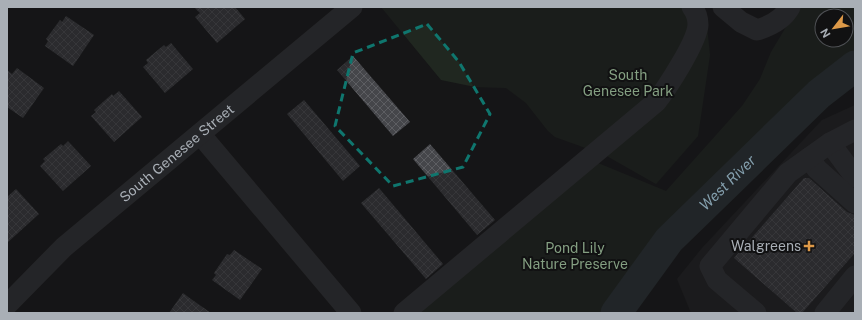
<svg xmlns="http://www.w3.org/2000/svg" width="862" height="320" viewBox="0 0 862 320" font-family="'Public Sans',sans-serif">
<defs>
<pattern id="building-cross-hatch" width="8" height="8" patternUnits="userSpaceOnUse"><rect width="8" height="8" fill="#45464a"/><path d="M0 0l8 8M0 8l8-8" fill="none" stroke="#5d5e62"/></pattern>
</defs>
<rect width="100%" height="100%" fill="#161617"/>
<!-- built -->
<path fill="#222224" d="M 855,105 L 855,313 L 691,313 L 677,279 L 702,248 L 822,120 Z"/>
<!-- green -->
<path fill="#202720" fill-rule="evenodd" d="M 381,7 L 702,7 L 706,17 L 710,55 L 698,136 L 656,184 L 605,155 L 555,137 L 548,131 L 526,103 L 506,88 L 475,87 L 441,80 Z
M 798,7 L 855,7 L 855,72 L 843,80 L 747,171 L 712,210 L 630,282 L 607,304 L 614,313 L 414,313 L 598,163 L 666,191 L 742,106 L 760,79 L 771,52 ZM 822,16 L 846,16 L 846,40 L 822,40 Z"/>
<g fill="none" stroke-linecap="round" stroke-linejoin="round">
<!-- river -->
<path stroke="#2f383c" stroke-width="31" id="s1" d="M 616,313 L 669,240 L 819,94 L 855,66"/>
</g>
<!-- building -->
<path fill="url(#building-cross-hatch)" d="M 194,7 L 235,7 L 245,19 L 217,43 L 195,17 L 200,13 Z
M 66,16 L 94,35 L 73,66 L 45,46 L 48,41 L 46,39 L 60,20 L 62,22 Z
M 171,43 L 193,69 L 165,93 L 143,67 L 148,63 L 146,60 L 164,45 L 166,47 Z
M 353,56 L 410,122 L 393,136 L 337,70 Z
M 17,68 L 44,88 L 23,118 L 7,107 L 7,70 L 12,74 Z
M 119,91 L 142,117 L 114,142 L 91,116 L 96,112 L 94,110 L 112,94 L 113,96 Z
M 304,100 L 360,166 L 343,181 L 287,114 Z
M 68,141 L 91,166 L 63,191 L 40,166 L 45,161 L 43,159 L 61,144 L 63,146 Z
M 430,144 L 495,220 L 477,235 L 413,159 Z
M 804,178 L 809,178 L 847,212 L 855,215 L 855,253 L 802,313 L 797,313 L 734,258 Z
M 379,188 L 443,264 L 426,279 L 361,203 Z
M 16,189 L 39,214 L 7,243 L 7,197 Z
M 234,250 L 262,269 L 240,300 L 212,280 L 216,275 L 214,273 L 227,254 L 230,255 Z
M 183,293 L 191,299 L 211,313 L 169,313 Z"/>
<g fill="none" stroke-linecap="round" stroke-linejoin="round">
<!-- minor -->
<g stroke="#37383c" stroke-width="21">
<path d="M 723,7 L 741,22 L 757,30 C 770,26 783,20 790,7"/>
<path d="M 200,134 L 351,313"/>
<path d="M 830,143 L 855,177"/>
<path d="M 809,158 L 817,169 L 855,203"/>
<path id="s2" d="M 7,305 L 64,247 L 352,7"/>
<path d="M 404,313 L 656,102 C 667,88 697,42 698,25 C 698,18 696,12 692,7"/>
<path d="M 756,313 L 717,280 L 710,266 L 788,173 L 830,143 L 855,130"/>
<path d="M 825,313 L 855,276"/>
</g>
</g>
<!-- marked area -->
<path d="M0 0H862V320H0ZM 427,24 L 459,62 L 490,114 L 463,167 L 393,186 L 335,126 L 353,53 Z" fill="#161617" fill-opacity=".55" fill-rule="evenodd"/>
<path fill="none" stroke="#0f766e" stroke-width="3" stroke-dasharray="8 5" stroke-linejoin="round" d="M 427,24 L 459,62 L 490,114 L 463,167 L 393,186 L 335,126 L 353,53 Z"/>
<!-- markers -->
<path fill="#dd9948" stroke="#111112" stroke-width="1.5" d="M807 240h4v4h4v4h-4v4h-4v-4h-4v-4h4z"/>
<g text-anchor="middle" stroke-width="4" stroke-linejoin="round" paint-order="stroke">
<!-- park labels -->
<g font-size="14" fill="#849f82" stroke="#111112">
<text x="628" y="80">South<tspan x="628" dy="16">Genesee Park</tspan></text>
<text x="575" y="253">Pond Lily<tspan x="575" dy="16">Nature Preserve</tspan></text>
</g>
<!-- street labels -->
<g font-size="14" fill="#a9afb6" stroke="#111112">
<text dy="5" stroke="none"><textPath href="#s2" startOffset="228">South Genesee Street</textPath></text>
</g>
<!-- poi labels -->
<g font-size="14" fill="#a9afb6" stroke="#111112" text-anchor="end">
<text x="801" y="251">Walgreens</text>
</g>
<!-- water labels -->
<g font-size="15" font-style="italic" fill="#849fad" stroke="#111112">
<text dy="5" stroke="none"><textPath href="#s1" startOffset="172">West River</textPath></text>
</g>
</g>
<!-- border -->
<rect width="862" height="320" fill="none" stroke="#a9afb6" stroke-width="16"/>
<!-- north arrow -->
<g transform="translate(834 28) rotate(239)"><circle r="19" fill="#111112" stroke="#4e5054"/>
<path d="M0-3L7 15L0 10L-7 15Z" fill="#dd9948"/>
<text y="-6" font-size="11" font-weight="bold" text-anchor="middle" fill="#a9afb6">N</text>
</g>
</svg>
